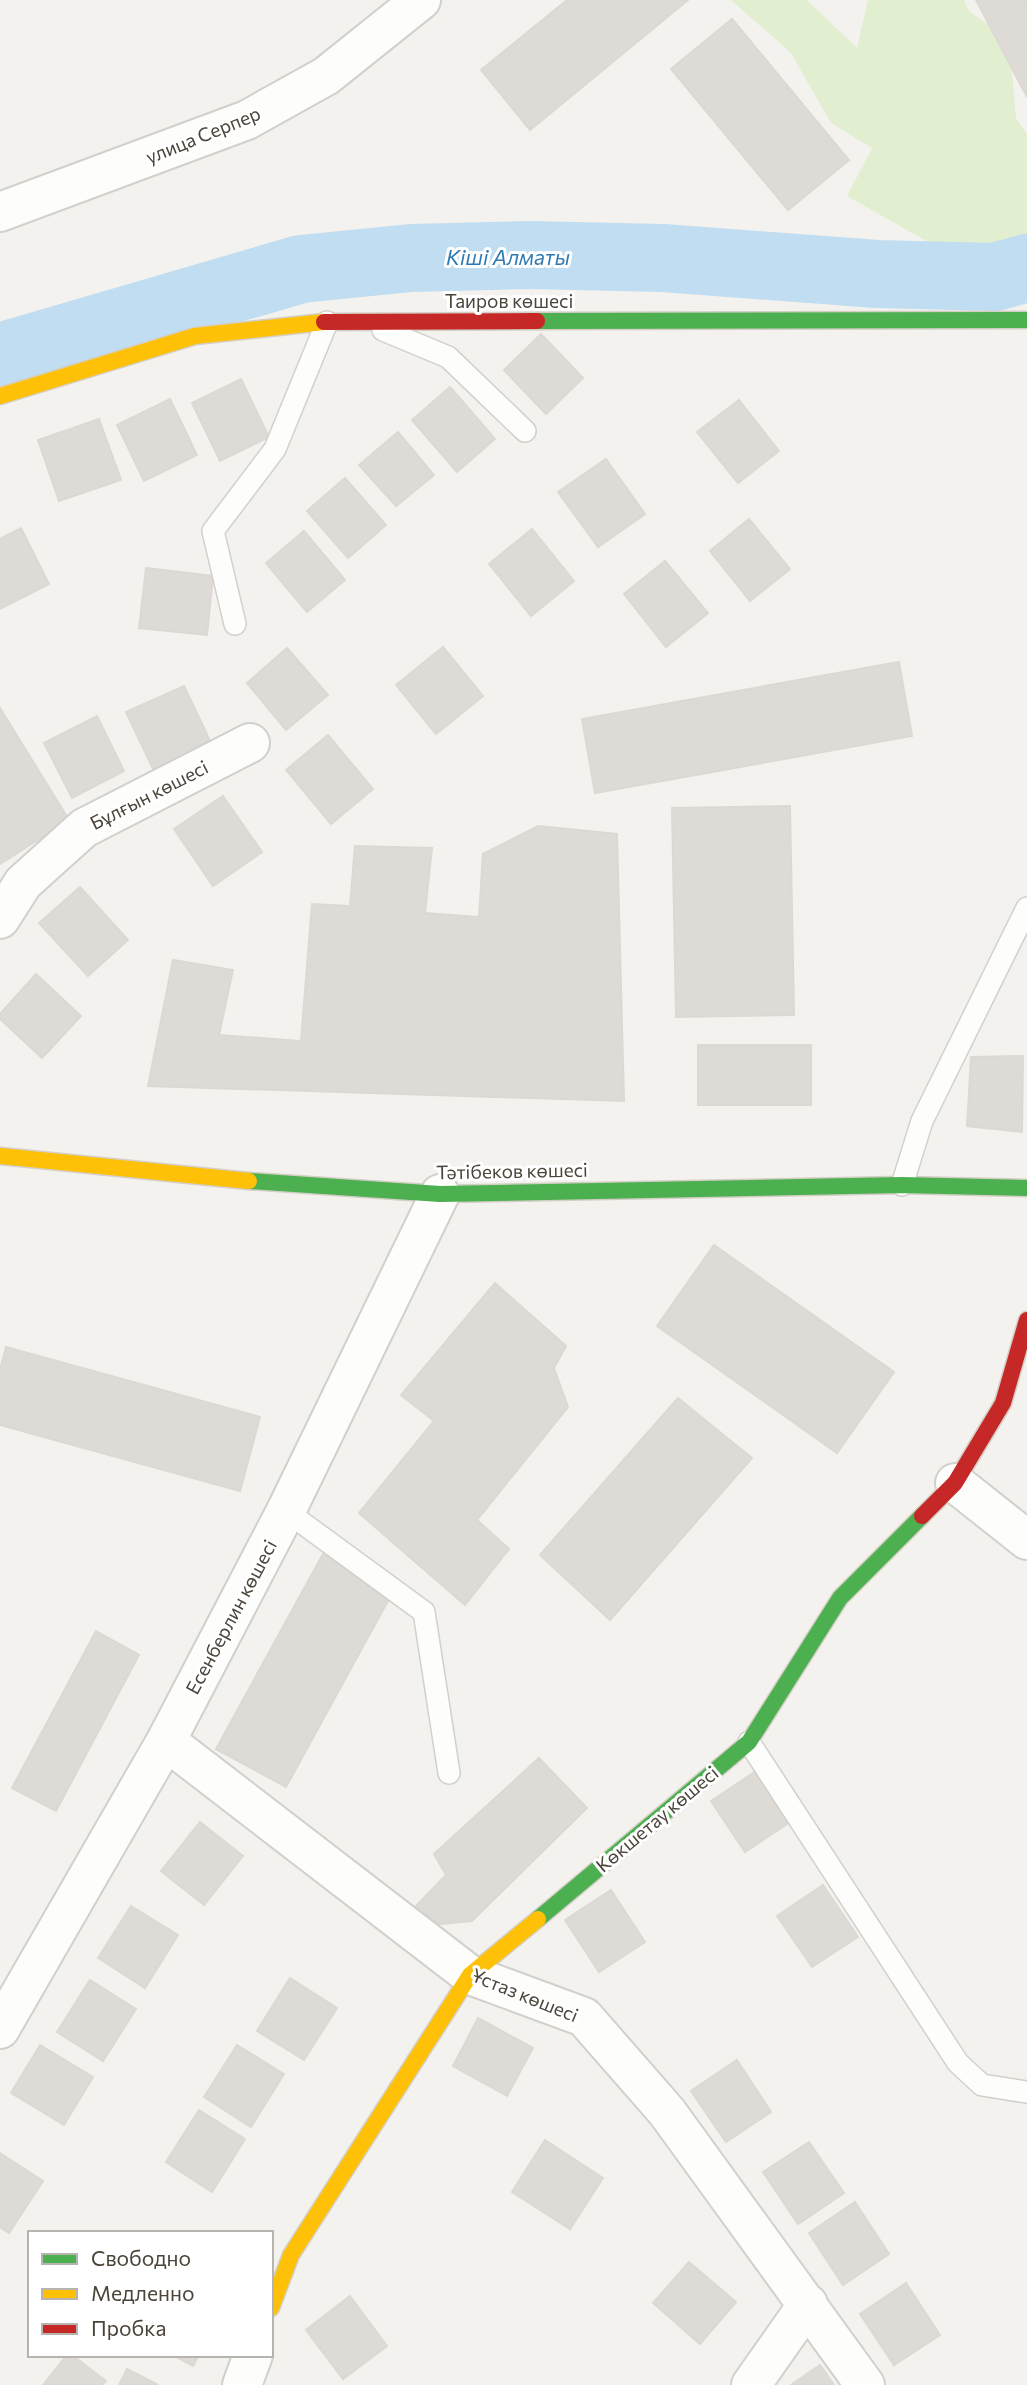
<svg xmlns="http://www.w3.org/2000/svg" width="1027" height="2385" viewBox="0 0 1027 2385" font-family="Commissioner,sans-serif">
<rect width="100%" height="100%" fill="#f4f2ee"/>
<!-- green -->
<path fill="#e1eecf" d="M 731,0 L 807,0 L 857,48 L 868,0 L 964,0 L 969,11 L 1009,40 L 1016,118 L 1027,134 L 1027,281 L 1013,283 L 937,247 L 847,196 L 872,148 L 831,123 L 791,53 Z"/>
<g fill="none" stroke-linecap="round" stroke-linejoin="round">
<!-- river -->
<path stroke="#c0ddf1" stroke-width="68" d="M 0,357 L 301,269 L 411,258 L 530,255 L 663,258 L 877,274 L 995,277 L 1027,268"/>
</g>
<!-- building -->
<path fill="#dedbd6" stroke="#dcd9d4" stroke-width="2" d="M 567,0 L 688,0 L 530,130 L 481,70 Z
M 976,0 L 1027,0 L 1027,97 Z
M 732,19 L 849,160 L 788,210 L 671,69 Z
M 541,334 L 583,378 L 546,414 L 504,370 Z
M 241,379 L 269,437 L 220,461 L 192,403 Z
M 450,387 L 495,439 L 457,472 L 412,420 Z
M 170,399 L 197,455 L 144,481 L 117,425 Z
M 739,400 L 779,451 L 738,483 L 697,432 Z
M 99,419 L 121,480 L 59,501 L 38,440 Z
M 398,432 L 434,475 L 396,506 L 359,465 Z
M 606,459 L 645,514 L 598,547 L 558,492 Z
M 345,478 L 386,525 L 348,558 L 307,511 Z
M 749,519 L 790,569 L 750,601 L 710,551 Z
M 21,528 L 49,584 L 0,609 L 0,539 Z
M 532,529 L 574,581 L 531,616 L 489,564 Z
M 304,531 L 345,580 L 307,612 L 266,563 Z
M 665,561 L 708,613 L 666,647 L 624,594 Z
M 146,568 L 213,576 L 207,635 L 139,628 Z
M 443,647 L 483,696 L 436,734 L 396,685 Z
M 287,648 L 328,695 L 286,730 L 247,683 Z
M 899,662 L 912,736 L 595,793 L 582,719 Z
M 184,686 L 212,745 L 154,771 L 126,712 Z
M 0,708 L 69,820 L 0,864 Z
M 97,716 L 124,771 L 72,798 L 44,743 Z
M 328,735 L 373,789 L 331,824 L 286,770 Z
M 223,796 L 262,852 L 213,886 L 174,829 Z
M 790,806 L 794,1015 L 676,1017 L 672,808 Z
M 538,826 L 617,834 L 624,1101 L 148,1086 L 173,960 L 233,970 L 219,1035 L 301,1041 L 312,904 L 350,906 L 355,846 L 432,848 L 425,913 L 479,917 L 483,854 Z
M 80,887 L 128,940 L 88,976 L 39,923 Z
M 36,974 L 81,1016 L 42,1058 L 0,1019 L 0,1014 Z
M 698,1045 L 811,1045 L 811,1105 L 698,1105 Z
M 1023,1056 L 1022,1132 L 967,1126 L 971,1057 Z
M 714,1245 L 894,1372 L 837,1453 L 657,1326 Z
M 495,1283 L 566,1346 L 554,1368 L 568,1407 L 477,1520 L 509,1549 L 465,1605 L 359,1513 L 434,1421 L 401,1395 Z
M 6,1347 L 260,1417 L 240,1491 L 0,1425 L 0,1370 Z
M 678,1398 L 752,1458 L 610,1620 L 540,1555 Z
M 324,1552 L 394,1590 L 286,1787 L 216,1749 Z
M 96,1631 L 139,1655 L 56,1811 L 12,1788 Z
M 539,1758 L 587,1808 L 472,1921 L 431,1925 L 414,1908 L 446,1875 L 434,1854 Z
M 756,1771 L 790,1822 L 745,1852 L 711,1801 Z
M 200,1822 L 243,1856 L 204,1905 L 161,1871 Z
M 823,1885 L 858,1937 L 812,1967 L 777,1916 Z
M 611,1890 L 645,1942 L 599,1972 L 565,1920 Z
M 131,1906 L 178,1935 L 145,1988 L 98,1958 Z
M 290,1978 L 337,2008 L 304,2060 L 257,2031 Z
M 90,1980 L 136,2009 L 103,2061 L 57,2032 Z
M 478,2018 L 533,2048 L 507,2096 L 453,2066 Z
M 40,2045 L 93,2077 L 64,2125 L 11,2093 Z
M 237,2045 L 284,2074 L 251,2127 L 204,2097 Z
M 737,2060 L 771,2112 L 726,2142 L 691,2091 Z
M 199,2110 L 245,2139 L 212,2192 L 166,2162 Z
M 545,2140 L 603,2178 L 570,2229 L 512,2192 Z
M 809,2142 L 844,2193 L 798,2224 L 763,2172 Z
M 0,2153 L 43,2181 L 9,2233 L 0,2227 Z
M 855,2202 L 889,2254 L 843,2285 L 809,2233 Z
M 689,2262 L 736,2302 L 700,2344 L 653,2303 Z
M 906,2283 L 940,2335 L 894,2365 L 860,2314 Z
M 350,2296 L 387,2346 L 343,2379 L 306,2330 Z
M 67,2355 L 72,2355 L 106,2381 L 102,2385 L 43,2385 Z
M 173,2355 L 199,2355 L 193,2366 Z
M 820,2365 L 834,2385 L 791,2385 Z
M 127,2369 L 158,2385 L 119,2385 Z"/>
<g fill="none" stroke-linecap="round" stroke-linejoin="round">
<!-- lane casing -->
<g stroke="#d2d0cb" stroke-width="24">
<path id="lane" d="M 383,330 L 448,357 L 525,431
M 235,624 L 213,531 L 275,449 L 327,322
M 902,1185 L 922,1121 L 1027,908
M 286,1511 L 424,1612 L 449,1773
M 749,1742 L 958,2063 L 982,2085 L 1026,2092"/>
</g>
<!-- street casing -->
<g stroke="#d2d0cb" stroke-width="42">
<path id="street" d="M 0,212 L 247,120 L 326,76 L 421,0
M 0,919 L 23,883 L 84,828 L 250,743
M 955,1483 L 1027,1540
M 166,1741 L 470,1975 L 584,2017 L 667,2112 L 865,2385
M 0,2029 L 166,1741 L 286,1511 L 440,1194
M 242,2385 L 253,2355
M 751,2385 L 808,2304"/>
</g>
<!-- fast casing -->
<g stroke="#d3cfc5" stroke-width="19">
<path id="fast" d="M 537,321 L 1027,320
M 249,1181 L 440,1194 L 902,1185 L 1027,1188
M 538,1919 L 749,1742 L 840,1598 L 922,1516"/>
</g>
<!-- slow casing -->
<g stroke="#d3cfc5" stroke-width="19">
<path id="slow" d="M 0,396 L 195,336 L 324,322
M 0,1156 L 249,1181
M 271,2308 L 291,2255 L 470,1975 L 538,1919"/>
</g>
<!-- jam casing -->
<g stroke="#d3cfc5" stroke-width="19">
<path id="jam" d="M 324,322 L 537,321
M 922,1516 L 955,1483 L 1003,1403 L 1027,1320"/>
</g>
<!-- lane -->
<use href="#lane" stroke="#fdfdfc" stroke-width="21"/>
<!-- street -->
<use href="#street" stroke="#fdfdfc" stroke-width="38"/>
<!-- fast -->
<use href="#fast" stroke="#4caf50" stroke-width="16"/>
<!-- slow -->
<use href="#slow" stroke="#ffc107" stroke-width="16"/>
<!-- jam -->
<use href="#jam" stroke="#c62828" stroke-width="16"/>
</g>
<g text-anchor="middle" stroke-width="6" stroke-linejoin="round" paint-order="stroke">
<!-- street labels -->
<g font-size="19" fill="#4b4439" stroke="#fff">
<text transform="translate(203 135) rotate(-22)" y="7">улица Серпер</text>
<text x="509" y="308">Таиров көшесі</text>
<text transform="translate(149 795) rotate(-27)" y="7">Бұлғын көшесі</text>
<text transform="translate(512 1171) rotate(-1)" y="7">Тәтібеков көшесі</text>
<text transform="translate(231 1617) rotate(-62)" y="7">Есенберлин көшесі</text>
<text transform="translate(657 1819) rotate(-40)" y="7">Көкшетау көшесі</text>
<text transform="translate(525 1995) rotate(22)" y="7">Ұстаз көшесі</text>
</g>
<!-- water labels -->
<g font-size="21" font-style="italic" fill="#2e7ab2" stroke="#fff">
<text x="508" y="265">Кіші Алматы</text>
</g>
</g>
<!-- legend -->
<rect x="28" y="2231" width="245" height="126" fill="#ffffff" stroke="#b7b4b0" stroke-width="2"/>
<rect x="42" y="2254" width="35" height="10" fill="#4caf50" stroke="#b7b4b0" stroke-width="2"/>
<text x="91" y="2266" font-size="21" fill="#4b4439">Свободно</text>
<rect x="42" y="2289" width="35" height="10" fill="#ffc107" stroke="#b7b4b0" stroke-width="2"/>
<text x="91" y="2301" font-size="21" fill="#4b4439">Медленно</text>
<rect x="42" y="2324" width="35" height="10" fill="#c62828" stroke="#b7b4b0" stroke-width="2"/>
<text x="91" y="2336" font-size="21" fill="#4b4439">Пробка</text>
</svg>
